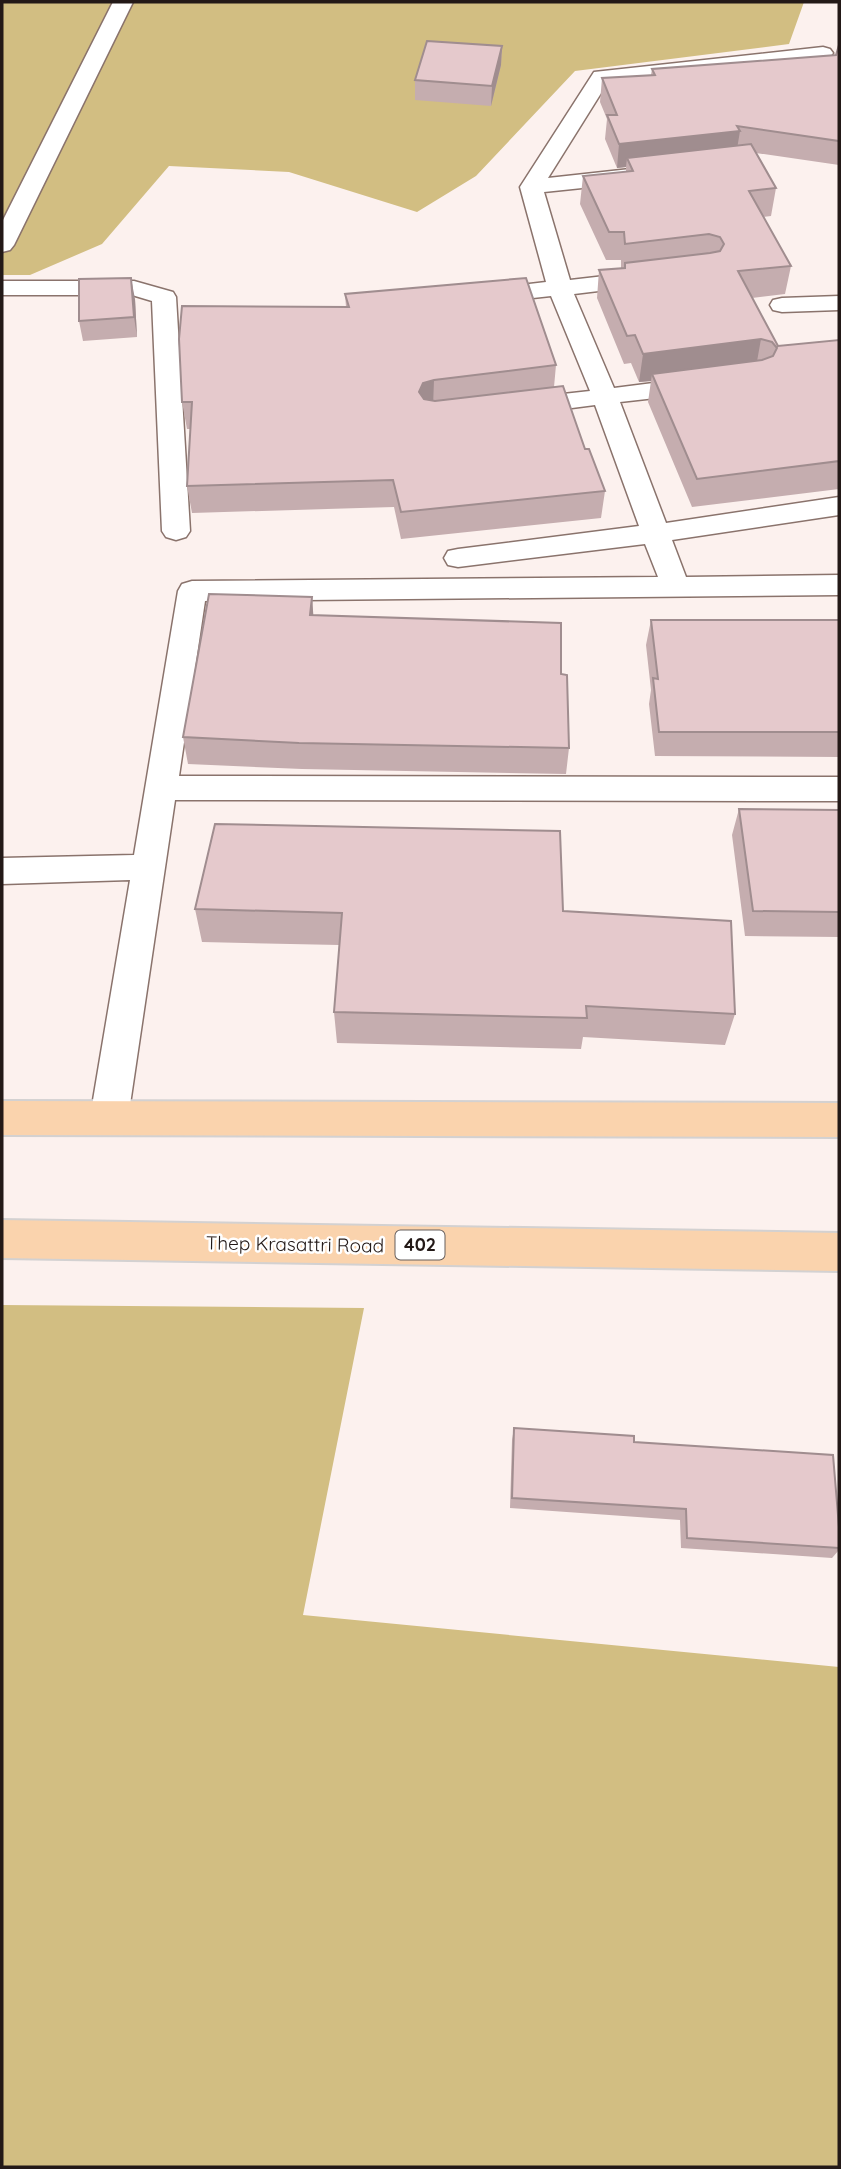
<svg xmlns="http://www.w3.org/2000/svg" width="841" height="2169" viewBox="0 0 841 2169" font-family="Quicksand,sans-serif">
<rect width="100%" height="100%" fill="#fcf1ee"/>
<!-- forest -->
<path fill="#d2be82" d="M 2,2 L 804,2 L 789,44 L 575,71 L 476,176 L 417,212 L 289,172 L 169,166 L 102,244 L 30,275 L 2,275 Z
M 2,1305 L 364,1308 L 303,1615 L 839,1667 L 839,2167 L 2,2167 Z"/>
<g fill="none" stroke-linecap="round" stroke-linejoin="round">
<!-- street casing -->
<g stroke="#8a736c" stroke-width="3">
<path id="street" d="M 113,2 L 133,2 L 14,245 L 10,250 L 2,252 L 2,222 Z
M 823,47 L 830,49 L 833,53 L 830,57 L 608,82 L 548,178 L 630,169 L 638,171 L 641,176 L 638,181 L 630,183 L 544,192 L 570,280 L 648,271 L 657,273 L 660,278 L 657,283 L 648,285 L 574,294 L 614,388 L 700,377 L 709,380 L 713,385 L 709,390 L 700,393 L 620,402 L 666,523 L 839,497 L 839,515 L 672,540 L 686,577 L 839,575 L 839,595 L 205,601 L 179,776 L 839,777 L 839,801 L 175,800 L 128,1118 L 122,1129 L 109,1134 L 96,1129 L 90,1118 L 130,880 L 2,884 L 2,858 L 134,855 L 178,591 L 182,584 L 192,581 L 658,577 L 645,544 L 458,567 L 448,565 L 444,558 L 448,551 L 458,549 L 639,526 L 595,405 L 518,415 L 509,413 L 505,407 L 509,401 L 518,399 L 590,391 L 551,296 L 480,304 L 471,302 L 468,297 L 471,292 L 480,290 L 546,282 L 520,187 L 594,72 Z
M 2,281 L 134,281 L 173,292 L 176,297 L 190,531 L 186,537 L 176,540 L 166,537 L 162,531 L 152,301 L 132,295 L 2,295 Z
M 839,296 L 839,310 L 782,312 L 773,310 L 770,305 L 773,300 L 782,298 Z"/>
</g>
<!-- primary casing -->
<g stroke="#d3d1d1" stroke-width="4">
<path id="primary" d="M 2,1101 L 839,1103 L 839,1137 L 2,1135 Z
M 2,1220 L 839,1233 L 839,1271 L 2,1258 Z"/>
</g>
<!-- street -->
<use href="#street" fill="#fff" fill-rule="evenodd"/>
<!-- primary -->
<use href="#primary" fill="#fad3ad" fill-rule="evenodd"/>
</g>
<!-- wall -->
<path fill="#c5adaf" d="M 839,45 L 839,165 L 756,153 L 776,188 L 771,216 L 763,217 L 791,266 L 785,294 L 752,298 L 778,346 L 839,340 L 839,489 L 692,507 L 648,402 L 651,381 L 639,382 L 631,363 L 624,364 L 597,298 L 599,270 L 621,268 L 621,260 L 606,260 L 580,204 L 583,176 L 626,172 L 626,167 L 617,168 L 605,139 L 607,119 L 600,102 L 602,78 L 651,75 L 652,69 L 836,55 Z
M 502,46 L 501,65 L 491,106 L 415,100 L 415,80 Z
M 345,294 L 556,365 L 554,387 L 605,491 L 601,518 L 401,539 L 394,507 L 192,513 L 187,486 L 191,429 L 187,429 L 182,402 L 346,307 Z
M 135,299 L 137,337 L 83,341 L 79,321 Z
M 312,597 L 313,615 L 561,674 L 569,748 L 566,774 L 302,769 L 188,764 L 183,737 Z
M 651,620 L 839,620 L 839,757 L 655,756 L 649,704 L 651,690 L 646,645 Z
M 739,809 L 839,810 L 839,937 L 745,936 L 732,835 Z
M 195,909 L 563,911 L 735,1014 L 725,1045 L 583,1037 L 581,1049 L 337,1043 L 334,1012 L 339,945 L 202,942 Z
M 514,1428 L 839,1527 L 839,1550 L 832,1558 L 681,1548 L 680,1520 L 510,1508 L 512,1440 Z"/>
<!-- shaded-wall -->
<path fill="#a08d8f" d="M 502,46 L 501,65 L 491,106 L 492,86 Z
M 740,131 L 736,155 L 627,158 L 626,167 L 617,168 L 619,144 Z
M 131,278 L 135,299 L 137,337 L 134,317 Z
M 761,339 L 756,367 L 652,374 L 651,381 L 639,382 L 643,354 Z
M 434,380 L 433,407 L 423,411 L 419,392 L 423,383 Z
M 312,597 L 314,624 L 310,615 Z"/>
<!-- building -->
<path fill="#e5c9cc" stroke="#a08d8f" stroke-width="2" d="M 427,41 L 502,46 L 492,86 L 415,80 Z
M 839,45 L 839,141 L 737,126 L 740,131 L 619,144 L 607,115 L 617,115 L 602,78 L 655,75 L 652,69 L 836,55 Z
M 751,144 L 776,188 L 749,191 L 791,266 L 738,271 L 778,346 L 839,340 L 839,461 L 697,479 L 652,374 L 762,360 L 773,356 L 777,348 L 772,342 L 761,339 L 643,354 L 635,335 L 627,336 L 599,270 L 625,268 L 625,263 L 710,253 L 720,251 L 724,244 L 720,237 L 709,234 L 625,244 L 624,232 L 609,232 L 583,176 L 633,171 L 627,158 Z
M 131,278 L 134,317 L 79,321 L 79,279 Z
M 526,278 L 556,365 L 434,380 L 423,383 L 419,392 L 424,399 L 435,401 L 563,386 L 585,449 L 589,449 L 605,491 L 401,512 L 393,480 L 187,486 L 192,402 L 182,402 L 179,339 L 182,306 L 349,307 L 345,294 Z
M 209,594 L 312,597 L 310,615 L 561,623 L 561,674 L 567,675 L 569,748 L 299,743 L 183,737 Z
M 651,620 L 839,620 L 839,732 L 659,732 L 653,678 L 658,679 Z
M 739,809 L 839,810 L 839,912 L 753,911 Z
M 215,824 L 560,831 L 563,911 L 731,921 L 735,1014 L 586,1006 L 587,1018 L 334,1012 L 342,913 L 195,909 Z
M 514,1428 L 634,1436 L 634,1442 L 833,1455 L 839,1527 L 839,1548 L 687,1538 L 686,1509 L 512,1498 Z"/>
<g text-anchor="middle" stroke-width="5" stroke-linejoin="round" paint-order="stroke">
<!-- shield labels -->
<rect fill="#fff" stroke="#655e5d" stroke-width="2" x="395.5" y="1230.5" width="49" height="29" rx="5"/>
<g font-size="18" font-weight="bold" fill="#231917">
<text x="420" y="1251">402</text>
</g>
<!-- street labels -->
<g font-size="19" fill="#231917" stroke="#fff">
<text transform="translate(295 1244) rotate(1)" y="7">Thep Krasattri Road</text>
</g>
</g>
<!-- border -->
<rect width="841" height="2169" fill="none" stroke="#231917" stroke-width="7"/>
</svg>
